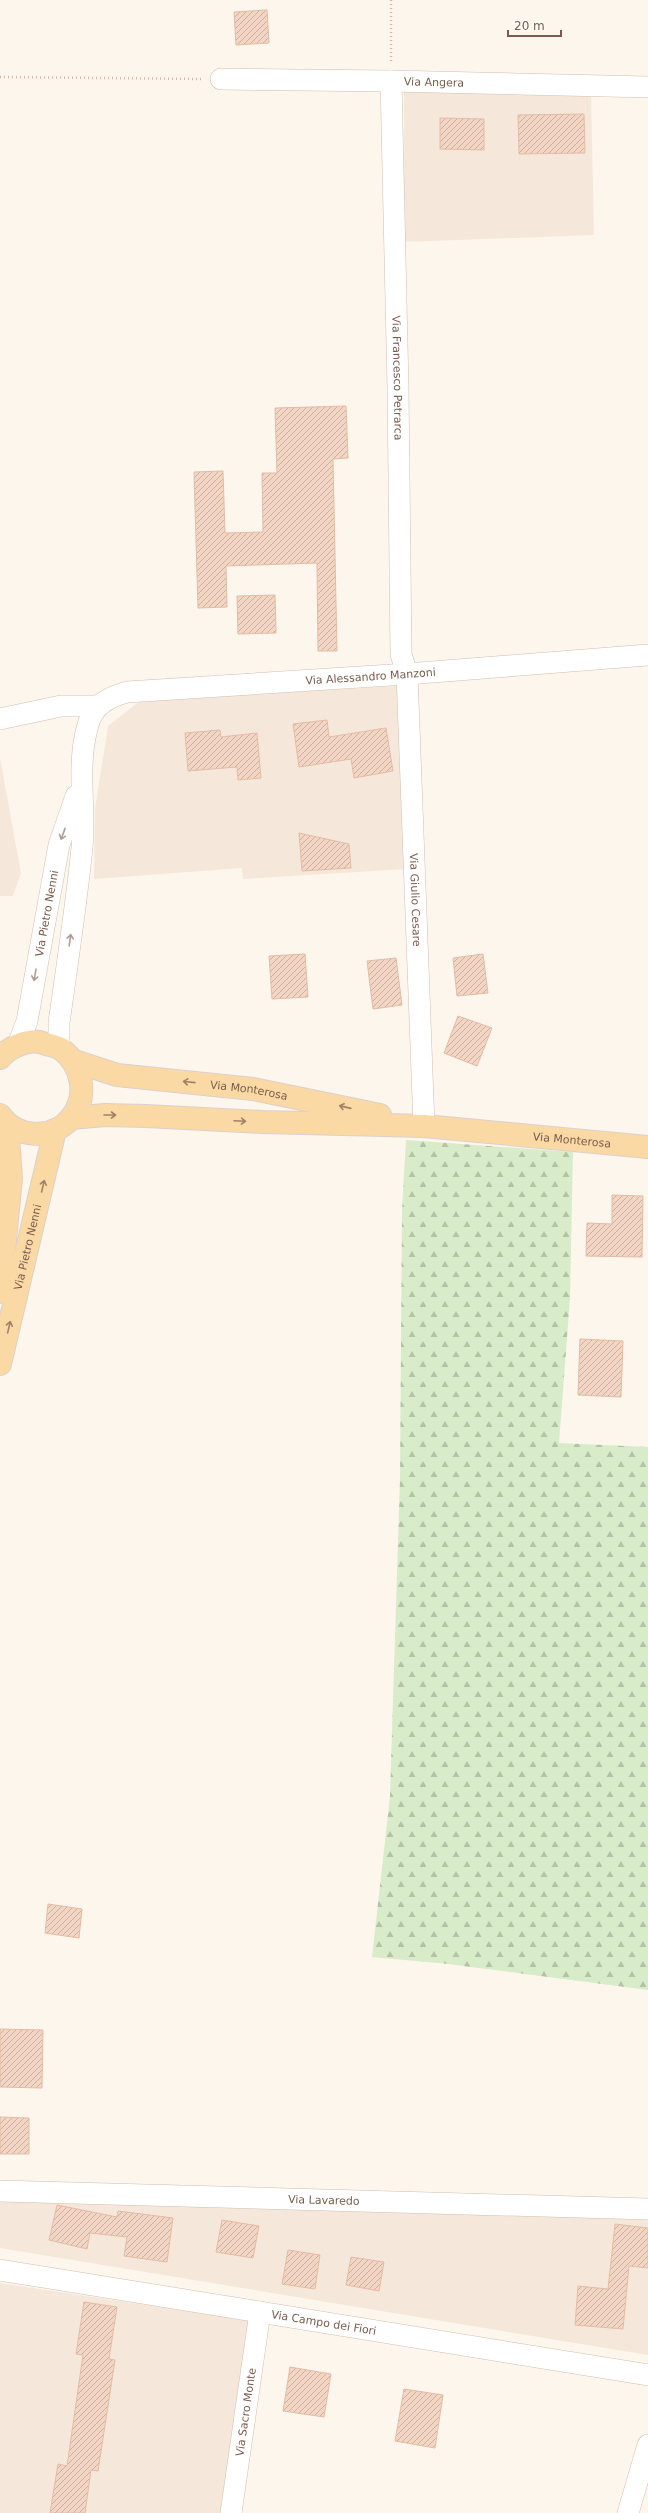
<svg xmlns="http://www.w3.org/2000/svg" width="648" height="2513" viewBox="0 0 648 2513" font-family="'DejaVu Sans',sans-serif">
<defs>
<pattern id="forest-firs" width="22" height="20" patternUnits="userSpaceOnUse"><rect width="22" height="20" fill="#d8ecc9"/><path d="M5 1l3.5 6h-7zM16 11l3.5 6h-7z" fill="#b4c2a5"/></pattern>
<pattern id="building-hatch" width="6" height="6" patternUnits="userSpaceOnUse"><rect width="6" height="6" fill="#f3d5c3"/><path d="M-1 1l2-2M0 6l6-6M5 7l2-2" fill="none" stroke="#cab0a1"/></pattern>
</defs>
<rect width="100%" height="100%" fill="#fdf6ec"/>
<!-- residential -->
<path fill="#f5e8da" d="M 404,89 L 591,94 L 594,235 L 404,242 Z
M 413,685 L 407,869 L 243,879 L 242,868 L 94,879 L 95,809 L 108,726 L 140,701 Z
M 0,758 L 21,873 L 13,896 L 0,896 Z
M 0,2198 L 648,2218 L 648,2355 L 0,2248 Z
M 0,2283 L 252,2321 L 225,2513 L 0,2513 Z"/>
<!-- forest -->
<path fill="url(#forest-firs)" d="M 406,1140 L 573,1152 L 570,1298 L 559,1443 L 648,1447 L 648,1990 L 448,1964 L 372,1957 L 390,1796 L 400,1478 L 402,1210 Z"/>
<!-- building -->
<path fill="url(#building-hatch)" stroke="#e6bba3" d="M 267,10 L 269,43 L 236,45 L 234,12 Z
M 584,114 L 585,153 L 519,154 L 518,115 Z
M 440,118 L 484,119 L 484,150 L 440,149 Z
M 346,406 L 348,458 L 333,459 L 337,651 L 318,651 L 317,563 L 226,566 L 227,607 L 198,608 L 194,472 L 223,471 L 225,533 L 263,532 L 262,473 L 277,473 L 275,408 Z
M 275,595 L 276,633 L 238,634 L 237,596 Z
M 327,720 L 329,737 L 386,728 L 393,771 L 354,778 L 351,759 L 299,767 L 293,724 Z
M 220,730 L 221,737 L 257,733 L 261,778 L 238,780 L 237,767 L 188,771 L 185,733 Z
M 299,833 L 349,844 L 351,868 L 302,871 Z
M 305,954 L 308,997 L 272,999 L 269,956 Z
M 483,954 L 488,993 L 457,996 L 453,958 Z
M 396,958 L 402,1005 L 373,1009 L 367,961 Z
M 458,1016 L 492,1028 L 477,1066 L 444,1053 Z
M 612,1195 L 643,1196 L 642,1257 L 586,1256 L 587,1223 L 612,1224 Z
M 580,1339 L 623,1341 L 621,1397 L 578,1395 Z
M 48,1904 L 82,1909 L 79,1938 L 45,1933 Z
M 0,2029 L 43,2030 L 42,2088 L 0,2087 Z
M 0,2117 L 29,2118 L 29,2154 L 0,2154 Z
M 57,2205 L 117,2217 L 118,2211 L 173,2218 L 167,2262 L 124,2256 L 127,2237 L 90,2233 L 87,2249 L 49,2240 Z
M 222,2220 L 259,2226 L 253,2258 L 216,2252 Z
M 615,2224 L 648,2228 L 648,2268 L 629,2266 L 623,2329 L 575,2325 L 578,2286 L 608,2289 Z
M 288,2250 L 320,2255 L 315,2289 L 282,2284 Z
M 351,2257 L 384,2262 L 379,2291 L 346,2285 Z
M 84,2302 L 117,2307 L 109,2359 L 115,2360 L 98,2471 L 91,2470 L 85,2513 L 50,2513 L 58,2464 L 67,2466 L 83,2355 L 76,2354 Z
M 290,2367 L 331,2374 L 324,2417 L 283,2411 Z
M 404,2389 L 443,2395 L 435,2448 L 395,2441 Z"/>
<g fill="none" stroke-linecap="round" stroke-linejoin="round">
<!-- minor casing -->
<g stroke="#d1beb0" stroke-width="22">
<g id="minor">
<path id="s1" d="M 221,79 L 391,81 L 648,87"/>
<path id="s2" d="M 391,81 L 398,388 L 401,654 L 407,674 L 424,1126"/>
<path d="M 0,719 L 61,706 L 97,706"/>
<path id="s3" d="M 18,1045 L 27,1021 L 59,845 L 76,796"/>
<path id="s4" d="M 59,1048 L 59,1023 C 67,965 76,907 82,848 C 86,808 76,765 88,725 C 93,705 109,697 127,692 L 407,674 L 648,655"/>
<path id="s5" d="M 0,2191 L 648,2209"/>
<path id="s6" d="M 0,2270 L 648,2375"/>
<path id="s7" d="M 231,2513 L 260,2312"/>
<path d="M 628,2513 L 648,2445"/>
</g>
</g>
<!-- major casing -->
<g stroke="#dad1cd" stroke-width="24">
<g id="major">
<path d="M 0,1058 C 9,1047 29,1038 43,1043 C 49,1045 56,1046 61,1049 C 82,1065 89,1096 71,1118 C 52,1141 16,1138 0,1115"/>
<path id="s8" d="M 74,1061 L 117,1075 L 253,1089 L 380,1115"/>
<path id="s9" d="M 71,1118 L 105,1115 L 146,1116 L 263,1122 L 424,1126 L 648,1147"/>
<path d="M 0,1292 L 11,1178 L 7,1124"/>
<path id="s10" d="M 0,1364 L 55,1130"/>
</g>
</g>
<!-- path -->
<path stroke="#d9b8a5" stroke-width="2.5" stroke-dasharray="1 3" stroke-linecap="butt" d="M 391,0 L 391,61
M 0,77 L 203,79"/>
<!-- minor -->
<use href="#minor" stroke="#fff" stroke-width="21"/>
<!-- major -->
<use href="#major" stroke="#fbd9a5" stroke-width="22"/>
</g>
<!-- one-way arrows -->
<defs><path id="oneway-shaft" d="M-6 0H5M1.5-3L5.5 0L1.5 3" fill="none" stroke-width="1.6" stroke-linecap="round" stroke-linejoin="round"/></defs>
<g stroke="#af9d94">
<use href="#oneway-shaft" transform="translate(63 834) rotate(110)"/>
<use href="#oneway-shaft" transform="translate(70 940) rotate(-82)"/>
<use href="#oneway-shaft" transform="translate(35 975) rotate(100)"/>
</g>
<g stroke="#a18267">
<use href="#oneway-shaft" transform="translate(189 1082) rotate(-174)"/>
<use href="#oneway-shaft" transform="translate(345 1107) rotate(-167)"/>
<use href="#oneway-shaft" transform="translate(110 1115)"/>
<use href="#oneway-shaft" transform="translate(240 1121) rotate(3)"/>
<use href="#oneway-shaft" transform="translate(43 1186) rotate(-77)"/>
<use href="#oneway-shaft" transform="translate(9 1327) rotate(-77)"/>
</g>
<g text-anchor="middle" stroke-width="3" stroke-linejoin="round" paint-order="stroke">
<!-- street labels -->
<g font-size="11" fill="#7a5c4d" stroke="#fffaf3">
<text dy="4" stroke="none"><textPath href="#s1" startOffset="213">Via Angera</textPath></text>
<text dy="4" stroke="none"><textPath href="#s2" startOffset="297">Via Francesco Petrarca</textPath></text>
<text dy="4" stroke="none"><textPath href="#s4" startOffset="623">Via Alessandro Manzoni</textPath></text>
<text dy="4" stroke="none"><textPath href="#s2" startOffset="820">Via Giulio Cesare</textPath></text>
<text dy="4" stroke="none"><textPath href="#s3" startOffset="135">Via Pietro Nenni</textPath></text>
<text dy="4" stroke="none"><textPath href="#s8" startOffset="178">Via Monterosa</textPath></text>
<text dy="4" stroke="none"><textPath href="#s9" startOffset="502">Via Monterosa</textPath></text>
<text dy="4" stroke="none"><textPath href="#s10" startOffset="120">Via Pietro Nenni</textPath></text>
<text dy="4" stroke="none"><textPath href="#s5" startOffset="324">Via Lavaredo</textPath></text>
<text dy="4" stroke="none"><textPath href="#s6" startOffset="328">Via Campo dei Fiori</textPath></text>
<text dy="4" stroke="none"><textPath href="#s7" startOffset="102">Via Sacro Monte</textPath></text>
</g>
</g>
<!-- scale -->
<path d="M508 30v6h53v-6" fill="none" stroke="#7a5c4d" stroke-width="2"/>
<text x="514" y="30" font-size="12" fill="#7a5c4d" stroke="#fffaf3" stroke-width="3" paint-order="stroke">20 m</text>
</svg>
